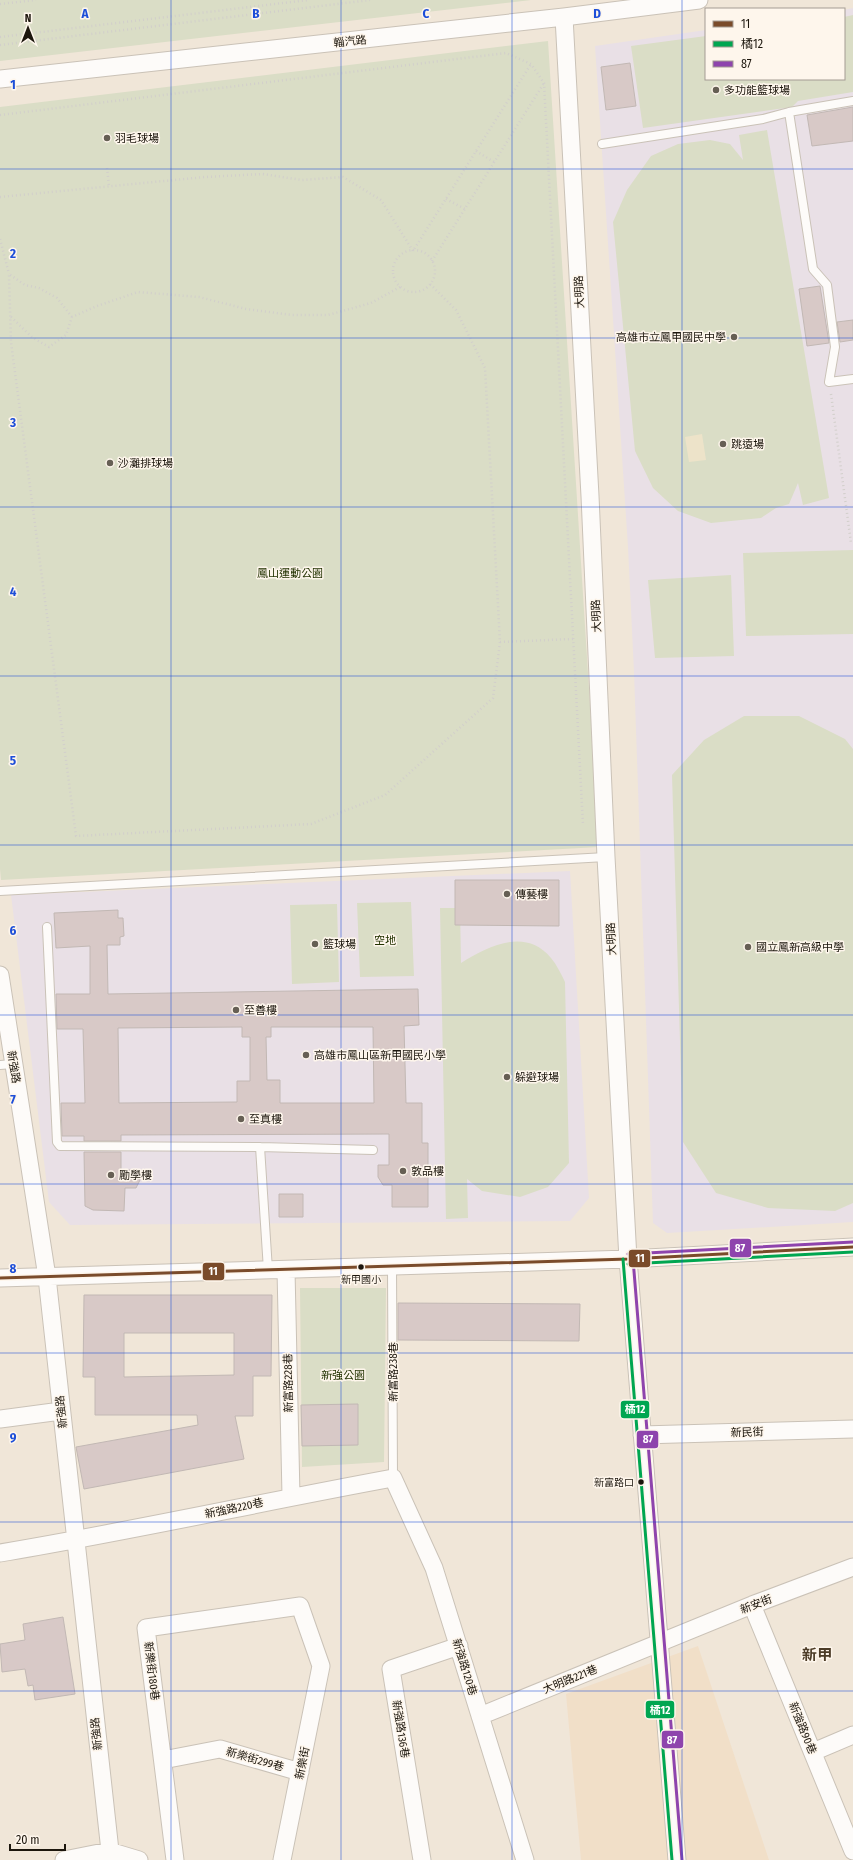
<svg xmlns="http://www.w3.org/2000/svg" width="853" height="1860" viewBox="0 0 853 1860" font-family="'Fira Sans Condensed','Noto Sans TC',sans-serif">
<rect width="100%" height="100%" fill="#f0e6d8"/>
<!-- built -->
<path fill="#f1dfc8" d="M 698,1646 L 769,1860 L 581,1860 L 566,1694 Z"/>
<!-- education -->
<path fill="#e9e0e6" d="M 853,8 L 853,1222 L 667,1233 L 653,1223 L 634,672 L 628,547 L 595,46 L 706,30 L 706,79 L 844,79 L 844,10 Z
M 570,871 L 589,1198 L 570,1221 L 70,1225 L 49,1202 L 11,895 Z"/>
<!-- green -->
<path fill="#daddc6" d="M 0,0 L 531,0 L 0,61 Z
M 853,15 L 853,92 L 798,101 L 792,107 L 643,128 L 631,46 L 706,36 L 706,79 L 844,79 L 844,17 Z
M 548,41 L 599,847 L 1,880 L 0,869 L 0,107 Z
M 767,130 L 829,498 L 803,505 L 798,483 L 789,504 L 776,508 L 761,518 L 711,523 L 678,511 L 653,488 L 635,451 L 613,222 L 627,190 L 651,156 L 678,144 L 710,140 L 730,144 L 743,160 L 739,135 Z
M 853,550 L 853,634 L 746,636 L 743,553 Z
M 731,575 L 734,656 L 655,658 L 648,580 Z
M 744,716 L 799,716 L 845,739 L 853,749 L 853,1203 L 835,1211 L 768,1208 L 716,1193 L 683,1142 L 672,775 L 704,740 Z
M 411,902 L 414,976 L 360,977 L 357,903 Z
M 337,904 L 339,982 L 292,984 L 290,905 Z
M 440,908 L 460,908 L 461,963 C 488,946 526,927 551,958 C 557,965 561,974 565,982 L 569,1163 L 548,1187 L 520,1197 L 482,1191 L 467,1179 L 468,1218 L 446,1219 Z
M 300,1288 L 386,1288 L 384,1462 L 302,1467 Z"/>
<!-- sand -->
<path fill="#ede3c9" d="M 702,434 L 706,460 L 689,462 L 685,437 Z"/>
<!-- building -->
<path fill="#d8c9c7" stroke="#c2b8b4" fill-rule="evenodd" d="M 630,63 L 636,106 L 606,110 L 601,67 Z
M 853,107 L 853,141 L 812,146 L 807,115 Z
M 820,286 L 829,343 L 807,346 L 799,289 Z
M 853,320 L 853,340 L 840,342 L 837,322 Z
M 455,880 L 559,880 L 559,926 L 455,925 Z
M 118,910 L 118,918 L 123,918 L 124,936 L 120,937 L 120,945 L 107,945 L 108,994 L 418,989 L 419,1025 L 404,1026 L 406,1103 L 422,1103 L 422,1143 L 428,1143 L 428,1207 L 392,1207 L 392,1185 L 383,1185 L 378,1177 L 378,1165 L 389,1165 L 389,1134 L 121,1135 L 121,1141 L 84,1141 L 84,1136 L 62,1136 L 61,1103 L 85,1103 L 83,1029 L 57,1029 L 56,994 L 90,994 L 90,946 L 56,948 L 54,913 ZM 242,1027 L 242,1037 L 250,1037 L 250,1081 L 237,1081 L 237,1102 L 119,1103 L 118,1028 ZM 271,1027 L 373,1027 L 374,1103 L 280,1103 L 280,1080 L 267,1080 L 266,1037 L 271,1037 Z
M 84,1152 L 121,1152 L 121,1170 L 134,1170 L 140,1180 L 136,1188 L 125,1188 L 124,1211 L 93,1210 L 85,1206 Z
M 279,1194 L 303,1194 L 303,1217 L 279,1217 Z
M 84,1295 L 272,1295 L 271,1376 L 253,1376 L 253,1416 L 235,1416 L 244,1459 L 84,1489 L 76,1447 L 198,1425 L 197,1415 L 95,1415 L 95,1377 L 83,1377 ZM 124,1333 L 234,1333 L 234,1375 L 124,1377 Z
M 398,1303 L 580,1304 L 579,1341 L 398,1340 Z
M 358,1404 L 358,1445 L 302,1446 L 301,1405 Z
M 63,1617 L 75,1694 L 35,1700 L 33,1685 L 28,1686 L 25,1669 L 2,1672 L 0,1644 L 25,1640 L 23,1624 Z"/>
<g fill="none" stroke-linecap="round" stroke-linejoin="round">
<!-- service casing -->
<g stroke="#cac2b7" stroke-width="10">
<path id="service" d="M 789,112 L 813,269 L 827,285 L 835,347 L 829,382 L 853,379
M 602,144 L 763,119 L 789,112 L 853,101
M 0,891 L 606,857
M 47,927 L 57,1142 L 60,1146 L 260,1147 L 373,1150
M 0,1065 L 13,1064
M 260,1147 L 268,1270
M 392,1266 L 393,1478"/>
</g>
<!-- minor casing -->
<g stroke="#cac2b7" stroke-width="19">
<path id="minor" d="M 564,17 L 590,496 L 606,857 L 628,1259 L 677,1860
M 0,79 L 564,17 L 699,0
M 0,975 L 47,1277 L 111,1860
M 286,1270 L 291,1496
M 0,1278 L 628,1259 L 853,1247
M 0,1419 L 61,1411
M 642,1435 L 853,1429
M 0,1553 C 132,1531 262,1502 393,1478 L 434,1568 L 525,1860
M 752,1605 L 853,1851
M 480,1716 L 752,1605 L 853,1567
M 813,1752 L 853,1735
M 163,1760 L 220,1749 L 300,1772
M 64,1860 L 109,1851 L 139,1860
M 175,1860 L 146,1628 L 300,1606 L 321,1666 L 282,1860
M 422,1860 L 391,1669 L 459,1646"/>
</g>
<!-- path -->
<path stroke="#d2cfcb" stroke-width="2.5" stroke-dasharray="1 3" stroke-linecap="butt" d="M 0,4 L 36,0
M 0,37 L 308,0
M 0,45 L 370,0
M 0,115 L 506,53 L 531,64 L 544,83 L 583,825
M 476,151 L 494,162
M 107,168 L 109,186
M 0,197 L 205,177 L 263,174 L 302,180 L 343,177 L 381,200 L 413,251 L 531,64
M 446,199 L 465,209
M 0,239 L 9,274
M393 271a21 21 0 1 1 42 0a21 21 0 1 1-42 0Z
M 432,261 L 544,83
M 11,317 L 33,338 L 49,347 L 66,335 L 72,317 L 97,306 L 138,292 L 199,297 L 246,309 L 292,315 L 328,315 L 371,303 L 400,287
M 72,317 L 57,298 L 39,288 L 25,285 L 9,274 L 11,342 L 76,836 L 311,824 L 385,795 L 493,698 L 500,642 L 485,368 L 456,310 L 430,284
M 831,394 L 851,543
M 500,642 L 573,639"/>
<!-- service -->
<use href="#service" stroke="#fdfbf9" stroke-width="8"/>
<!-- minor -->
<use href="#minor" stroke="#fdfbf9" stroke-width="17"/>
<!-- bus-1 casing -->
<g stroke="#fef6ec" stroke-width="6">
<path id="bus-1" d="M 0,1278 L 628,1259 L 853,1247"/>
</g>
<!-- bus-2 casing -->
<g stroke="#fef6ec" stroke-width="6">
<path id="bus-2" d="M 623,1259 L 672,1860
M 628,1264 L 853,1252"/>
</g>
<!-- bus-3 casing -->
<g stroke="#fef6ec" stroke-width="6">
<path id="bus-3" d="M 628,1254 L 853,1242
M 633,1259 L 682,1860"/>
</g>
<!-- bus-1 -->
<use href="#bus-1" stroke="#7a4b2a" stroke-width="3"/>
<!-- bus-2 -->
<use href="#bus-2" stroke="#00a651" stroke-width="3"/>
<!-- bus-3 -->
<use href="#bus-3" stroke="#8e44ad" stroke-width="3"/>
</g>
<!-- grid -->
<path fill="none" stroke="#1d4ed8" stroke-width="1" stroke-opacity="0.55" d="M 171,0 L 171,1860M 341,0 L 341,1860M 512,0 L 512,1860M 682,0 L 682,1860M 0,169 L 853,169M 0,338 L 853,338M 0,507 L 853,507M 0,676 L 853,676M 0,845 L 853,845M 0,1015 L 853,1015M 0,1184 L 853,1184M 0,1353 L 853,1353M 0,1522 L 853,1522M 0,1691 L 853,1691"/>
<!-- markers -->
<g fill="#665f54" stroke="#fef6ec" stroke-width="1.5">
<circle cx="716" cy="90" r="4"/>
<circle cx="107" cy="138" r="4"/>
<circle cx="734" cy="337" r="4"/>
<circle cx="723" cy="444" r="4"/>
<circle cx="110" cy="463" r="4"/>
<circle cx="507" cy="894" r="4"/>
<circle cx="315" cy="944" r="4"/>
<circle cx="748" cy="947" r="4"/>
<circle cx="236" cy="1010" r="4"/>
<circle cx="306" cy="1055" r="4"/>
<circle cx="507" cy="1077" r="4"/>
<circle cx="241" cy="1119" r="4"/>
<circle cx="403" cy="1171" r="4"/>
<circle cx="111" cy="1175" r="4"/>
</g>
<g fill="#1c160d" stroke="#fef6ec" stroke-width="1.5">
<circle cx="361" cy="1267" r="3.5"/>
<circle cx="641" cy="1482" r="3.5"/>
</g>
<g text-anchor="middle" stroke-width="3" stroke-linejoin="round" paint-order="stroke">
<!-- bus labels -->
<g font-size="10" fill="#1c160d" stroke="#fef6ec">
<text x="361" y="1283">新甲國小</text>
<text x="634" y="1486" text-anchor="end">新富路口</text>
</g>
<!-- street labels -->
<g font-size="11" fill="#1c160d" stroke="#fef6ec">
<text transform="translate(350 41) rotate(-6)" y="4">輜汽路</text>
<text transform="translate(579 292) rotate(-93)" y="4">大明路</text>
<text transform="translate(596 616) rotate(-93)" y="4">大明路</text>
<text transform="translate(611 939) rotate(-93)" y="4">大明路</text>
<text transform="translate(14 1067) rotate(81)" y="4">新強路</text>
<text transform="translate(393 1372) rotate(-90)" y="4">新富路238巷</text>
<text transform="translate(288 1383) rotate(-91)" y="4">新富路228巷</text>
<text transform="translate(61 1412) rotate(-96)" y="4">新強路</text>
<text transform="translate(747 1432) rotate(-2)" y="4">新民街</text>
<text transform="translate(234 1508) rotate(-12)" y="4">新強路220巷</text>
<text transform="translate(756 1604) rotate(-21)" y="4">新安街</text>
<text transform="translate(465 1667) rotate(73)" y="4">新強路120巷</text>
<text transform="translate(152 1671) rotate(83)" y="4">新樂街180巷</text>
<text transform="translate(570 1679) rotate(-22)" y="4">大明路221巷</text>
<text transform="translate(803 1728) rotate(68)" y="4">新強路90巷</text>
<text transform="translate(401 1729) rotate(81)" y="4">新強路136巷</text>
<text transform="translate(96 1734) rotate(-96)" y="4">新強路</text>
<text transform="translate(255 1759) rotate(16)" y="4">新樂街299巷</text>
<text transform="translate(302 1763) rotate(-79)" y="4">新樂街</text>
</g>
<!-- poi labels -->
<g font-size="11" fill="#1c160d" stroke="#fef6ec" text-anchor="start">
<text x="724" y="94">多功能籃球場</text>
<text x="115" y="142">羽毛球場</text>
<text x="726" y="341" text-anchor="end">高雄市立鳳甲國民中學</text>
<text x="731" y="448">跳遠場</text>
<text x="118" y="467">沙灘排球場</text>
<text x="515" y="898">傳藝樓</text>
<text x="323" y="948">籃球場</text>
<text x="756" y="951">國立鳳新高級中學</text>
<text x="244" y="1014">至善樓</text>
<text x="314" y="1059">高雄市鳳山區新甲國民小學</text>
<text x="515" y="1081">躲避球場</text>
<text x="249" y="1123">至真樓</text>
<text x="411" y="1175">敦品樓</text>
<text x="119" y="1179">勵學樓</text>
</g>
<!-- park labels -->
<g font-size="11" fill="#223200" stroke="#fef6ec">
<text x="290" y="577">鳳山運動公園</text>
<text x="385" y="944">空地</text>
<text x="343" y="1379">新強公園</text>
</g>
<!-- district labels -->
<g font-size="15" font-weight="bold" fill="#4c3c27" stroke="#fef6ec">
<text x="817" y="1660">新甲</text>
</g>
</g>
<g font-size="13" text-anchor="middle" font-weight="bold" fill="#1d4ed8" stroke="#fef6ec" stroke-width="3" stroke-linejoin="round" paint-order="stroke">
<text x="85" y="18">A</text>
<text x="256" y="18">B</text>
<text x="426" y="18">C</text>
<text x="597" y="18">D</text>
<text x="13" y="89">1</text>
<text x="13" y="258">2</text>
<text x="13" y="427">3</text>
<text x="13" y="596">4</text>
<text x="13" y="765">5</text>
<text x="13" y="935">6</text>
<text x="13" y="1104">7</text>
<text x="13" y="1273">8</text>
<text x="13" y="1442">9</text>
</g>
<g stroke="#fef6ec" stroke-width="1.5">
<rect x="729" y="1238" width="23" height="20" rx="4" fill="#8e44ad"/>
<rect x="628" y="1249" width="23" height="19" rx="4" fill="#7a4b2a"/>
<rect x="202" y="1262" width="23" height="19" rx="4" fill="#7a4b2a"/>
<rect x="620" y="1400" width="30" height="19" rx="4" fill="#00a651"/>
<rect x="636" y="1430" width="23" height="19" rx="4" fill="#8e44ad"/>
<rect x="645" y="1700" width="30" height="19" rx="4" fill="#00a651"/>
<rect x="661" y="1730" width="23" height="19" rx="4" fill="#8e44ad"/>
</g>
<g font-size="11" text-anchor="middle" font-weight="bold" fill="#fff">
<text x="740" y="1252">87</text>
<text x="640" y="1262">11</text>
<text x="213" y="1275">11</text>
<text x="635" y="1413">橘12</text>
<text x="648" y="1443">87</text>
<text x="660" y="1714">橘12</text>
<text x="672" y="1744">87</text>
</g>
<!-- legend -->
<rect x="705" y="8" width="140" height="72" fill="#fef6ec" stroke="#a49c93"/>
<rect x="713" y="21" width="20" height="6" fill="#7a4b2a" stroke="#a49c93"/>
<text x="741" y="28" font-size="12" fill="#1c160d">11</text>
<rect x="713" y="41" width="20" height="6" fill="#00a651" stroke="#a49c93"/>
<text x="741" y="48" font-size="12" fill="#1c160d">橘12</text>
<rect x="713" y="61" width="20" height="6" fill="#8e44ad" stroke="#a49c93"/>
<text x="741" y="68" font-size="12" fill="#1c160d">87</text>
<!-- north arrow -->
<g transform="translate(28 28)" stroke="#fef6ec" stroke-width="3" paint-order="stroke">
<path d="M0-3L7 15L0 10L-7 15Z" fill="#1c160d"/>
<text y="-6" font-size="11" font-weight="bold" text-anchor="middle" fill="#1c160d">N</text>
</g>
<!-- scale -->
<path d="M10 1844v6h55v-6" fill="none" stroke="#1c160d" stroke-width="2"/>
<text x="16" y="1844" font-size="12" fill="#1c160d" stroke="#fef6ec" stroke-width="3" paint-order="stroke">20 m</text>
</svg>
